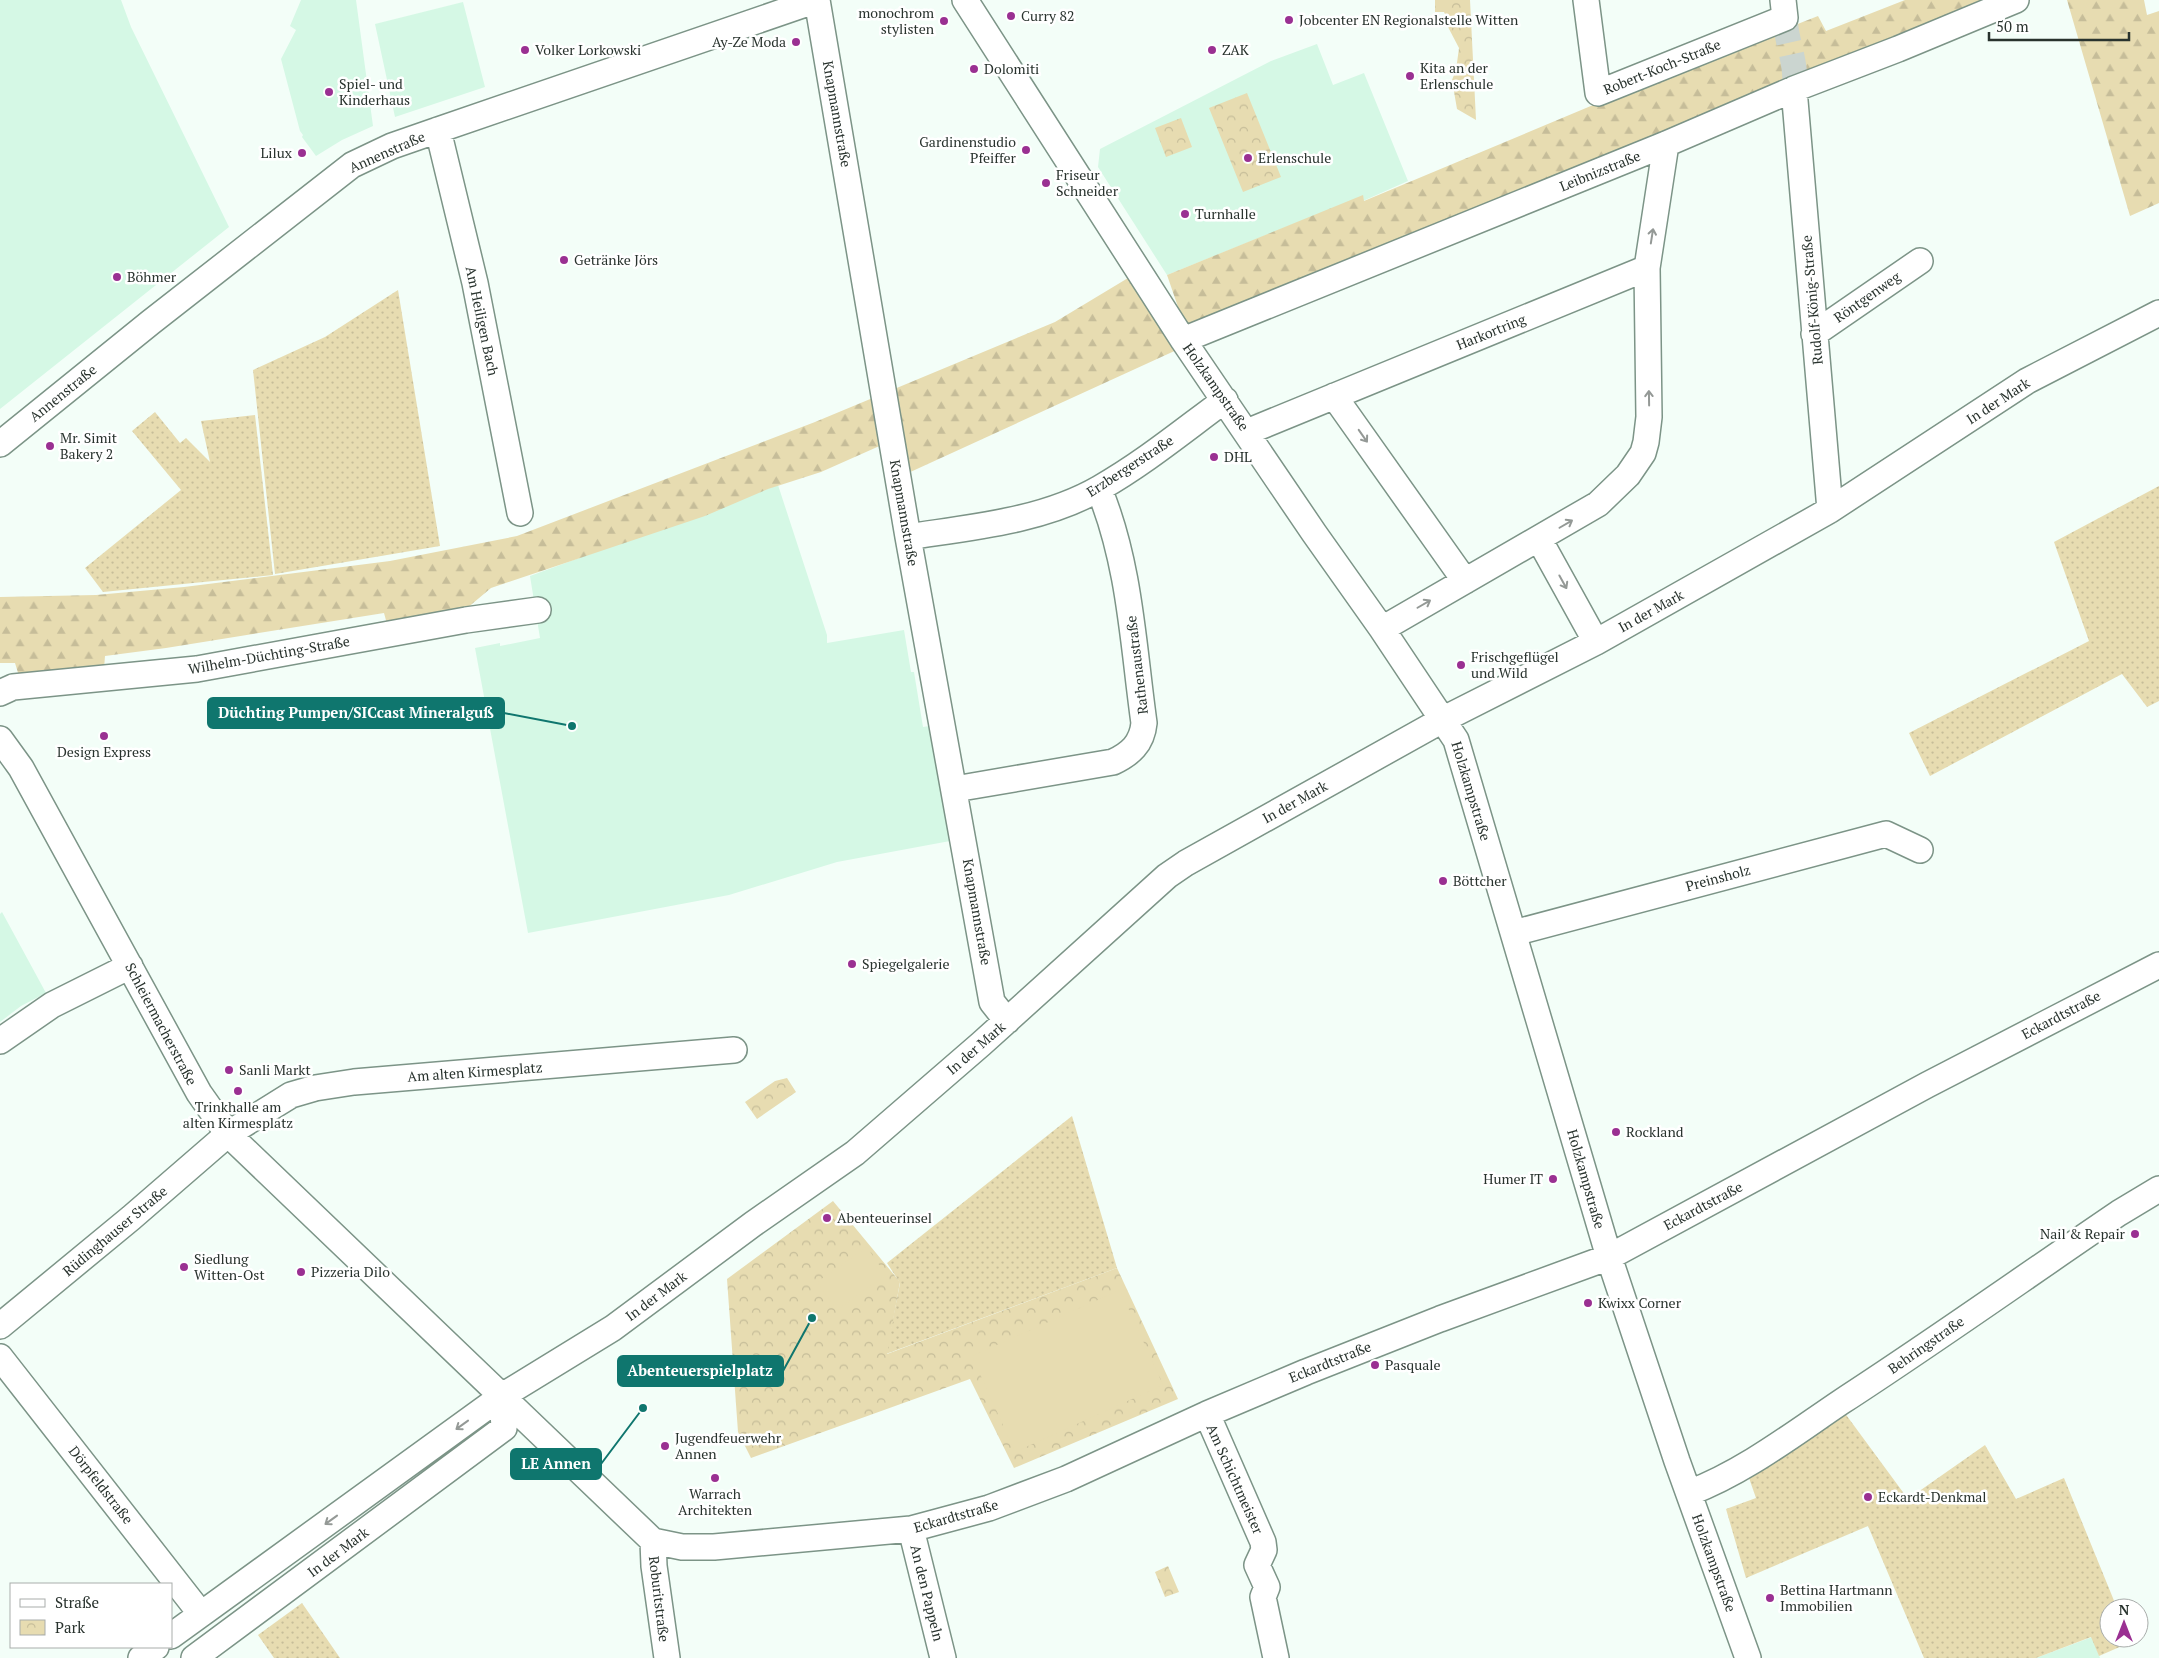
<svg xmlns="http://www.w3.org/2000/svg" width="2159" height="1658" viewBox="0 0 2159 1658" font-family="'PT Serif',serif">
<defs>
<pattern id="grass-dots" width="8" height="8" patternUnits="userSpaceOnUse" patternTransform="scale(1.25)"><rect width="8" height="8" fill="#e7dcb1"/><path d="M2 2h.1M6 6h.1" fill="none" stroke="#c6bd99" stroke-width="1.8" stroke-linecap="round"/></pattern>
<pattern id="forest-firs" width="22" height="20" patternUnits="userSpaceOnUse" patternTransform="scale(1.25)"><rect width="22" height="20" fill="#e7dcb1"/><path d="M5 1l3.5 6h-7zM16 11l3.5 6h-7z" fill="#c6bd99"/></pattern>
<pattern id="park-crowns" width="20" height="18" patternUnits="userSpaceOnUse" patternTransform="scale(1.25)"><rect width="20" height="18" fill="#e7dcb1"/><path d="M2 6a3 3 0 1 1 6 0M12 15a3 3 0 1 1 6 0" fill="none" stroke="#c6bd99"/></pattern>
</defs>
<rect width="100%" height="100%" fill="#f3fef8"/>
<!-- built -->
<path fill="#d5f8e5" d="M 0,0 L 121,0 L 131,27 L 229,227 L 0,409 Z
M 301,0 L 356,0 L 373,126 L 342,140 L 316,156 L 302,137 L 303,135 L 300,131 L 281,59 L 296,30 L 290,26 Z
M 463,2 L 485,87 L 395,117 L 375,24 Z
M 1317,44 L 1333,85 L 1364,73 L 1408,181 L 1363,201 L 1363,196 L 1167,275 L 1098,167 L 1100,149 L 1271,61 Z
M 778,485 L 827,635 L 827,643 L 904,630 L 911,672 L 914,672 L 923,727 L 929,726 L 950,841 L 837,862 L 729,895 L 528,933 L 475,648 L 500,643 L 500,646 L 540,638 L 530,576 Z
M 2,912 L 46,993 L 21,1006 L 0,1022 L 0,914 Z
M 2092,1637 L 2100,1658 L 2036,1658 Z"/>
<!-- grass -->
<path fill="url(#grass-dots)" d="M 398,290 L 440,546 L 275,574 L 253,370 L 325,337 Z
M 155,412 L 180,443 L 186,438 L 210,462 L 201,421 L 255,415 L 273,575 L 103,592 L 85,568 L 181,490 L 132,431 Z
M 2159,486 L 2159,701 L 2147,707 L 2122,674 L 1930,776 L 1909,733 L 2089,641 L 2054,542 Z
M 1072,1116 L 1117,1268 L 886,1354 L 900,1283 L 887,1263 Z
M 1844,1412 L 1908,1499 L 1985,1445 L 2016,1499 L 2064,1478 L 2117,1608 L 2109,1608 L 2109,1638 L 2129,1638 L 2131,1642 L 2099,1656 L 2091,1637 L 2036,1658 L 1924,1658 L 1868,1526 L 1746,1578 L 1726,1509 L 1756,1498 L 1749,1478 Z
M 302,1603 L 340,1658 L 274,1658 L 258,1635 Z"/>
<!-- forest -->
<path fill="url(#forest-firs)" d="M 1905,0 L 1996,0 L 1186,330 L 1167,275 L 1363,195 L 1364,201 L 1617,95 L 1818,16 L 1826,31 Z
M 2067,0 L 2144,0 L 2147,15 L 2159,11 L 2159,203 L 2130,216 Z
M 1133,275 L 1181,348 L 906,474 L 902,436 L 821,472 L 768,489 L 705,516 L 491,588 L 466,609 L 387,624 L 384,613 L 166,648 L 105,656 L 104,669 L 19,676 L 15,663 L 0,663 L 0,597 L 96,595 L 184,587 L 390,561 L 517,536 L 815,422 L 1055,322 Z"/>
<!-- park -->
<path fill="url(#park-crowns)" d="M 1435,0 L 1470,0 L 1476,120 L 1457,109 L 1452,80 L 1456,70 L 1459,48 L 1448,27 L 1448,20 L 1444,12 L 1435,12 Z
M 1247,93 L 1281,177 L 1243,192 L 1209,108 Z
M 1181,118 L 1192,147 L 1166,157 L 1155,128 Z
M 787,1078 L 796,1092 L 757,1119 L 745,1102 L 775,1081 Z
M 833,1201 L 900,1282 L 887,1354 L 1117,1268 L 1178,1399 L 1014,1468 L 970,1379 L 751,1458 L 738,1432 L 727,1279 Z
M 1168,1566 L 1179,1592 L 1165,1597 L 1155,1572 Z"/>
<!-- pitch -->
<path fill="#e7dcb1" d="M 867,1247 L 886,1275 L 837,1310 L 817,1282 Z
M 1120,1290 L 1163,1385 L 1015,1452 L 972,1356 Z"/>
<g fill="none" stroke-linecap="round" stroke-linejoin="round">
<!-- minor-tunnel -->
<path stroke="#cbd5d0" stroke-width="25" stroke-dasharray="25 12" stroke-linecap="butt" d="M 1785,18 C 1786,42 1798,65 1794,89"/>
<!-- minor casing -->
<g stroke="#7c9487" stroke-width="28">
<path id="minor" d="M 965,0 L 1183,340 L 1314,533 L 1382,629 L 1456,740 L 1609,1257 L 1677,1461 L 1748,1658
M 1586,0 L 1598,93 L 1785,18 L 1783,0
M 1794,89 L 1830,510
M 438,130 L 475,283 L 520,513
M 1814,334 L 1920,261
M 1183,340 L 1666,144 L 1794,89 L 1898,49 L 2016,0
M 1334,396 L 1465,581
M 1247,432 L 1647,268
M 0,444 L 151,322 L 352,165 L 392,146 L 438,130 L 817,0 L 908,537 L 992,1002 L 1007,1021
M 908,537 C 972,527 1043,521 1100,488 C 1144,463 1184,430 1225,400
M 1539,539 L 1596,642
M 1382,629 L 1598,504 L 1628,475 L 1643,453 L 1646,442 L 1649,417 L 1647,268 L 1666,144
M 0,693 L 13,687 L 197,669 L 466,620 L 538,610
M 0,739 L 21,768 L 199,1093 L 228,1134 L 653,1541 L 682,1547 L 714,1547 L 911,1529 L 989,1508 L 1066,1479 L 1207,1414 L 1306,1372 L 1440,1319 L 1609,1257 L 1927,1085 L 2159,965
M 955,789 L 1113,762 C 1130,754 1142,744 1144,723 C 1133,644 1130,564 1099,489
M 1514,933 L 1886,834 L 1920,850
M 0,1041 L 52,1005 L 130,966
M 0,1326 L 131,1218 L 228,1134 L 291,1095 L 315,1088 L 354,1082 L 734,1050
M 0,1357 L 201,1614
M 1207,1414 L 1263,1542 L 1264,1550 L 1257,1565 L 1267,1587 L 1263,1597 L 1276,1658
M 1689,1493 C 1744,1472 1792,1435 1841,1402 C 1935,1341 2026,1276 2119,1213 L 2159,1189
M 911,1529 L 943,1658
M 653,1541 L 654,1566 L 667,1658
M 171,1636 L 502,1396 L 613,1328 L 753,1224 L 855,1153 L 981,1044 L 1167,876 L 1186,863 L 1444,719 L 1596,642 L 1830,510 L 2027,381 L 2159,313
M 141,1658 L 156,1647
M 194,1658 L 504,1428 L 502,1396"/>
</g>
<!-- minor -->
<use href="#minor" stroke="#fff" stroke-width="25"/>
</g>
<!-- one-way arrows -->
<defs><path id="oneway-shaft" d="M-6 0H5M1.5-3L5.5 0L1.5 3" fill="none" stroke-width="1.6" stroke-linecap="round" stroke-linejoin="round" transform="scale(1.25)"/></defs>
<g stroke="#949996">
<use href="#oneway-shaft" transform="translate(1652 236) rotate(-81)"/>
<use href="#oneway-shaft" transform="translate(1649 398) rotate(-91)"/>
<use href="#oneway-shaft" transform="translate(1363 436) rotate(55)"/>
<use href="#oneway-shaft" transform="translate(1566 524) rotate(-30)"/>
<use href="#oneway-shaft" transform="translate(1563 582) rotate(61)"/>
<use href="#oneway-shaft" transform="translate(1424 604) rotate(-30)"/>
<use href="#oneway-shaft" transform="translate(462 1425) rotate(144)"/>
<use href="#oneway-shaft" transform="translate(331 1520) rotate(144)"/>
</g>
<!-- markers -->
<g fill="#9a3092" stroke="#fff" stroke-width="2">
<circle cx="1011" cy="16" r="5"/>
<circle cx="1289" cy="20" r="5"/>
<circle cx="944" cy="21" r="5"/>
<circle cx="796" cy="42" r="5"/>
<circle cx="525" cy="50" r="5"/>
<circle cx="1212" cy="50" r="5"/>
<circle cx="974" cy="69" r="5"/>
<circle cx="1410" cy="76" r="5"/>
<circle cx="329" cy="92" r="5"/>
<circle cx="1026" cy="150" r="5"/>
<circle cx="302" cy="153" r="5"/>
<circle cx="1248" cy="158" r="5"/>
<circle cx="1046" cy="183" r="5"/>
<circle cx="1185" cy="214" r="5"/>
<circle cx="564" cy="260" r="5"/>
<circle cx="117" cy="277" r="5"/>
<circle cx="50" cy="446" r="5"/>
<circle cx="1214" cy="457" r="5"/>
<circle cx="1461" cy="665" r="5"/>
<circle cx="104" cy="736" r="5"/>
<circle cx="1443" cy="881" r="5"/>
<circle cx="852" cy="964" r="5"/>
<circle cx="229" cy="1070" r="5"/>
<circle cx="238" cy="1091" r="5"/>
<circle cx="1616" cy="1132" r="5"/>
<circle cx="1553" cy="1179" r="5"/>
<circle cx="827" cy="1218" r="5"/>
<circle cx="2135" cy="1234" r="5"/>
<circle cx="184" cy="1267" r="5"/>
<circle cx="301" cy="1272" r="5"/>
<circle cx="1588" cy="1303" r="5"/>
<circle cx="1375" cy="1365" r="5"/>
<circle cx="665" cy="1446" r="5"/>
<circle cx="715" cy="1478" r="5"/>
<circle cx="1868" cy="1497" r="5"/>
<circle cx="1770" cy="1598" r="5"/>
</g>
<g text-anchor="middle" stroke-width="5" stroke-linejoin="round" paint-order="stroke">
<!-- poi labels -->
<g font-size="14" fill="#29332e" stroke="#fff" text-anchor="start">
<text x="934" y="18" text-anchor="end">monochrom<tspan x="934" dy="16">stylisten</tspan></text>
<text x="1021" y="21">Curry 82</text>
<text x="1299" y="25">Jobcenter EN Regionalstelle Witten</text>
<text x="786" y="47" text-anchor="end">Ay-Ze Moda</text>
<text x="535" y="55">Volker Lorkowski</text>
<text x="1222" y="55">ZAK</text>
<text x="1420" y="73">Kita an der<tspan x="1420" dy="16">Erlenschule</tspan></text>
<text x="984" y="74">Dolomiti</text>
<text x="339" y="89">Spiel- und<tspan x="339" dy="16">Kinderhaus</tspan></text>
<text x="1016" y="147" text-anchor="end">Gardinenstudio<tspan x="1016" dy="16">Pfeiffer</tspan></text>
<text x="292" y="158" text-anchor="end">Lilux</text>
<text x="1258" y="163">Erlenschule</text>
<text x="1056" y="180">Friseur<tspan x="1056" dy="16">Schneider</tspan></text>
<text x="1195" y="219">Turnhalle</text>
<text x="574" y="265">Getränke Jörs</text>
<text x="127" y="282">Böhmer</text>
<text x="60" y="443">Mr. Simit<tspan x="60" dy="16">Bakery 2</tspan></text>
<text x="1224" y="462">DHL</text>
<text x="1471" y="662">Frischgeflügel<tspan x="1471" dy="16">und Wild</tspan></text>
<text x="104" y="757" text-anchor="middle">Design Express</text>
<text x="1453" y="886">Böttcher</text>
<text x="862" y="969">Spiegelgalerie</text>
<text x="239" y="1075">Sanli Markt</text>
<text x="238" y="1112" text-anchor="middle">Trinkhalle am<tspan x="238" dy="16">alten Kirmesplatz</tspan></text>
<text x="1626" y="1137">Rockland</text>
<text x="1543" y="1184" text-anchor="end">Humer IT</text>
<text x="837" y="1223">Abenteuerinsel</text>
<text x="2125" y="1239" text-anchor="end">Nail &amp; Repair</text>
<text x="194" y="1264">Siedlung<tspan x="194" dy="16">Witten-Ost</tspan></text>
<text x="311" y="1277">Pizzeria Dilo</text>
<text x="1598" y="1308">Kwixx Corner</text>
<text x="1385" y="1370">Pasquale</text>
<text x="675" y="1443">Jugendfeuerwehr<tspan x="675" dy="16">Annen</tspan></text>
<text x="715" y="1499" text-anchor="middle">Warrach<tspan x="715" dy="16">Architekten</tspan></text>
<text x="1878" y="1502">Eckardt-Denkmal</text>
<text x="1780" y="1595">Bettina Hartmann<tspan x="1780" dy="16">Immobilien</tspan></text>
</g>
<!-- street labels -->
<g font-size="14" fill="#29332e" stroke="#fff">
<text transform="translate(1662 67) rotate(-22)" y="5">Robert-Koch-Straße</text>
<text transform="translate(837 114) rotate(80)" y="5">Knapmannstraße</text>
<text transform="translate(387 152) rotate(-24)" y="5">Annenstraße</text>
<text transform="translate(1600 171) rotate(-22)" y="5">Leibnizstraße</text>
<text transform="translate(1867 297) rotate(-35)" y="5">Röntgenweg</text>
<text transform="translate(1812 300) rotate(-95)" y="5">Rudolf-König-Straße</text>
<text transform="translate(482 321) rotate(78)" y="5">Am Heiligen Bach</text>
<text transform="translate(1491 332) rotate(-22)" y="5">Harkortring</text>
<text transform="translate(1216 387) rotate(55)" y="5">Holzkampstraße</text>
<text transform="translate(63 393) rotate(-39)" y="5">Annenstraße</text>
<text transform="translate(1998 401) rotate(-33)" y="5">In der Mark</text>
<text transform="translate(1130 466) rotate(-33)" y="5">Erzbergerstraße</text>
<text transform="translate(904 513) rotate(80)" y="5">Knapmannstraße</text>
<text transform="translate(1651 611) rotate(-29)" y="5">In der Mark</text>
<text transform="translate(269 655) rotate(-10)" y="5">Wilhelm-Düchting-Straße</text>
<text transform="translate(1137 665) rotate(-97)" y="5">Rathenaustraße</text>
<text transform="translate(1471 791) rotate(73)" y="5">Holzkampstraße</text>
<text transform="translate(1295 802) rotate(-29)" y="5">In der Mark</text>
<text transform="translate(1718 878) rotate(-15)" y="5">Preinsholz</text>
<text transform="translate(977 912) rotate(80)" y="5">Knapmannstraße</text>
<text transform="translate(2061 1015) rotate(-28)" y="5">Eckardtstraße</text>
<text transform="translate(161 1024) rotate(62)" y="5">Schleiermacherstraße</text>
<text transform="translate(976 1048) rotate(-41)" y="5">In der Mark</text>
<text transform="translate(475 1072) rotate(-4)" y="5">Am alten Kirmesplatz</text>
<text transform="translate(1586 1179) rotate(74)" y="5">Holzkampstraße</text>
<text transform="translate(1703 1206) rotate(-28)" y="5">Eckardtstraße</text>
<text transform="translate(115 1231) rotate(-40)" y="5">Rüdinghauser Straße</text>
<text transform="translate(656 1296) rotate(-37)" y="5">In der Mark</text>
<text transform="translate(1926 1345) rotate(-35)" y="5">Behringstraße</text>
<text transform="translate(1330 1362) rotate(-22)" y="5">Eckardtstraße</text>
<text transform="translate(1235 1479) rotate(66)" y="5">Am Schichtmeister</text>
<text transform="translate(101 1485) rotate(52)" y="5">Dörpfeldstraße</text>
<text transform="translate(956 1516) rotate(-16)" y="5">Eckardtstraße</text>
<text transform="translate(338 1552) rotate(-37)" y="5">In der Mark</text>
<text transform="translate(1714 1563) rotate(70)" y="5">Holzkampstraße</text>
<text transform="translate(927 1593) rotate(76)" y="5">An den Pappeln</text>
<text transform="translate(659 1599) rotate(83)" y="5">Roburitstraße</text>
</g>
</g>
<!-- callouts -->
<path fill="none" stroke="#0f766e" stroke-width="2" d="M572 726L504 713M812 1318L783 1371M643 1408L601 1464"/>
<g fill="#0f766e" stroke="#fff" stroke-width="2">
<circle cx="572" cy="726" r="5"/>
<circle cx="812" cy="1318" r="5"/>
<circle cx="643" cy="1408" r="5"/>
</g>
<g fill="#0f766e" stroke="#0f766e" stroke-width="2">
<rect x="208" y="698" width="296" height="30" rx="5"/>
<rect x="618" y="1356" width="165" height="30" rx="5"/>
<rect x="511" y="1449" width="90" height="30" rx="5"/>
</g>
<g font-size="15" text-anchor="middle" font-weight="bold" fill="#fff">
<text x="356" y="718">Düchting Pumpen/SICcast Mineralguß</text>
<text x="700" y="1376">Abenteuerspielplatz</text>
<text x="556" y="1469">LE Annen</text>
</g>
<!-- legend -->
<rect x="10" y="1583" width="162" height="65" fill="#ffffff" stroke="#a9adab"/>
<rect x="20" y="1599" width="25" height="8" fill="#ffffff" stroke="#a9adab"/>
<text x="55" y="1608" font-size="15" fill="#29332e">Straße</text>
<rect x="20" y="1620" width="25" height="15" fill="url(#park-crowns)" stroke="#a9adab"/>
<text x="55" y="1633" font-size="15" fill="#29332e">Park</text>
<!-- north arrow -->
<g transform="translate(2124 1623)"><circle r="24" fill="#ffffff" stroke="#a9adab"/>
<path d="M0-4L9 19L0 12L-9 19Z" fill="#9a3092"/>
<text y="-8" font-size="14" font-weight="bold" text-anchor="middle" fill="#29332e">N</text>
</g>
<!-- scale -->
<path d="M1989 32v8h140v-8" fill="none" stroke="#29332e" stroke-width="2.5"/>
<text x="1996" y="32" font-size="15" fill="#29332e" stroke="#ffffff" stroke-width="4" paint-order="stroke">50 m</text>
</svg>
